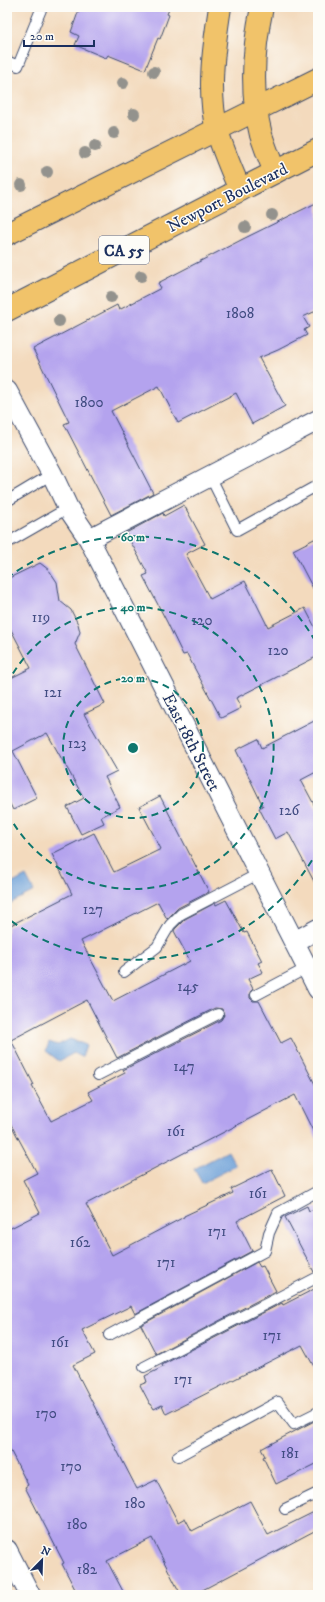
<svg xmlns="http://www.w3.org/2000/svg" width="325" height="1602" viewBox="0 0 325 1602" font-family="'IM FELL DW Pica',serif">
<rect width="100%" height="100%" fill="#fdfcf7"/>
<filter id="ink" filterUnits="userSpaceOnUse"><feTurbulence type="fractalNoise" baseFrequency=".025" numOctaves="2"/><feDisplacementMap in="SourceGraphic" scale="8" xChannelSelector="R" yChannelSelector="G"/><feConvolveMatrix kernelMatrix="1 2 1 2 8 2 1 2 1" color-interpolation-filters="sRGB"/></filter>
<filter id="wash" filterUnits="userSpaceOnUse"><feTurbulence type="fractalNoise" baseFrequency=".012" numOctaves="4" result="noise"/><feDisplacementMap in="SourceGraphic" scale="16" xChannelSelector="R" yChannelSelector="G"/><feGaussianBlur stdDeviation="0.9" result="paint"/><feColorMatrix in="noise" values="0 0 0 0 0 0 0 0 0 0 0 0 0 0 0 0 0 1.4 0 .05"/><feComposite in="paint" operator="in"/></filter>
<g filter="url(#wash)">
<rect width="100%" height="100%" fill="#f3dabd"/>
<!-- water -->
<path fill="#6da0d8" stroke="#44689b" d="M 26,876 L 34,891 L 7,905 L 7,886 Z
M 70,1039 L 86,1045 L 82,1057 L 74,1053 L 59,1061 L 46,1051 L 49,1042 L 58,1045 Z
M 228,1151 L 236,1166 L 202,1183 L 194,1169 Z"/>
<g id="blocks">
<!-- building -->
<path fill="#b4a3ee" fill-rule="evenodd" d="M 80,7 L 170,7 L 167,14 L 169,15 L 160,39 L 158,38 L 145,70 L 108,55 L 106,58 L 75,45 L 79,36 L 71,32 Z
M 318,202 L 318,310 L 303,317 L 309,327 L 304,330 L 307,335 L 278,350 L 259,358 L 285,406 L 252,424 L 236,393 L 178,423 L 159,386 L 111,411 L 153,493 L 111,515 L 64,424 L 69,422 L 33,349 L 117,305 L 119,310 L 161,288 L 158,283 L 243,239 Z
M 184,505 L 205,544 L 186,554 L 210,599 L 245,581 L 268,627 L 305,608 L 318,633 L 318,656 L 236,698 L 241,708 L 221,718 L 187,654 L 183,655 L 167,622 L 143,576 L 148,574 L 126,533 L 163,513 L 164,516 Z
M 318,537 L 318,598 L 293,550 Z
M 40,563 L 49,570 L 57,582 L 60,601 L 71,610 L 78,624 L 80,632 L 75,644 L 105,704 L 84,714 L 117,771 L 105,777 L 120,807 L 101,817 L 104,823 L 81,834 L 67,807 L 84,798 L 47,733 L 13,751 L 37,798 L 13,810 L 7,798 L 7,680 L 31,668 L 7,622 L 7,579 Z
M 318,719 L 318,771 L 301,780 L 318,812 L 318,889 L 288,832 L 275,839 L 259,808 L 263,806 L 236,750 L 258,739 L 262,748 Z
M 160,796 L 209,892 L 178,908 L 167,919 L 158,902 L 81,941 L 113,1001 L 190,961 L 174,931 L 175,929 L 185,919 L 215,903 L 216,905 L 226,900 L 244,933 L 247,932 L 262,961 L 258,963 L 263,972 L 248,979 L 253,989 L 250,992 L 250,998 L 253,1001 L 259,1001 L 281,1043 L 291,1038 L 318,1090 L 318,1141 L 295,1095 L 86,1204 L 112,1255 L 184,1217 L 184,1216 L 233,1193 L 231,1189 L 272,1169 L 285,1196 L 237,1221 L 252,1251 L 135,1314 L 131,1306 L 82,1330 L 95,1354 L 73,1365 L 137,1489 L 156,1480 L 178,1522 L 185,1518 L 192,1531 L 250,1501 L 268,1535 L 318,1510 L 318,1529 L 193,1595 L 181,1595 L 152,1538 L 107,1561 L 125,1595 L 78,1595 L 62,1564 L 64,1563 L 25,1487 L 28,1485 L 7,1444 L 7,1230 L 40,1213 L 23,1180 L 37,1173 L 7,1117 L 7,927 L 72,894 L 52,854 L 94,833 L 114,872 L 161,849 L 139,807 ZM 87,1000 L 117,1058 L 215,1008 L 222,1009 L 224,1015 L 221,1020 L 123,1070 L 125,1073 L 88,1092 L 93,1100 L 51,1121 L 32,1086 L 34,1085 L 11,1040 Z
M 307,1206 L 309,1211 L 318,1207 L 318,1271 L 314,1272 L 285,1217 Z
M 257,1262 L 260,1267 L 263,1266 L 276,1291 L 156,1354 L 141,1325 Z
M 318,1287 L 318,1374 L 302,1345 L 166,1414 L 162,1405 L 154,1409 L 151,1404 L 150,1404 L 140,1385 L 147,1382 L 145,1376 L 163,1367 L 162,1365 L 282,1303 L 283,1305 Z
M 318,1419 L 318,1463 L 276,1484 L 263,1457 L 265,1456 L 261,1449 Z"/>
</g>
</g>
<g filter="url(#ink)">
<use href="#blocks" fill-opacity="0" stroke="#3b496c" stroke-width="1"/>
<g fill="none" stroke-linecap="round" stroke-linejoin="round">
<!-- service casing -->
<g stroke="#3b496c" stroke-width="12">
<path id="service" d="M 7,61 L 18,66 L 42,7
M 210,476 L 237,530 L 318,485
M 7,501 L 52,474
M 7,543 L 68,508
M 124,972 L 157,947 L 170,925 L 181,914 L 258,874
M 256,995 L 307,968
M 98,1075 L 218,1014
M 109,1335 L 265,1251 L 269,1233 L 278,1213 L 318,1191
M 144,1367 L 318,1277
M 178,1456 L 278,1402 L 294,1424 L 318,1412
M 285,1509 L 318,1493"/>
</g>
<!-- minor casing -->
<g stroke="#3b496c" stroke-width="22">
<path id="minor" d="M 7,391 L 52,474 L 68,508 L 89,539 L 318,989
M 89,539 L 318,420
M 294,942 L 318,929
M 7,1550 L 30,1595"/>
</g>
<!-- primary casing -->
<g stroke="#3b496c" stroke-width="24">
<path id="primary" d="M 220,7 C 214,46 207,91 217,130 C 223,151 232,171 240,190
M 262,7 C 253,49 250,92 261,135 C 265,147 270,160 275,172"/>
</g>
<!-- trunk casing -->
<g stroke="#3b496c" stroke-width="24">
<path id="trunk" d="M 7,234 L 318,79
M 7,310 L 318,150"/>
</g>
<!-- service -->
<use href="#service" stroke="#fff" stroke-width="10"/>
<!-- minor -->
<use href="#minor" stroke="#fff" stroke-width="20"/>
<!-- primary -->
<use href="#primary" stroke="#f1c36a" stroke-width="22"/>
<!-- trunk -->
<use href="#trunk" stroke="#f1c36a" stroke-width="22"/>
</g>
<!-- trees -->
<g fill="#93928d">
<circle cx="154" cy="72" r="6"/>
<circle cx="123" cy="83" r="6"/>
<circle cx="134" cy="114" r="6"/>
<circle cx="114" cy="133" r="6"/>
<circle cx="95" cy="146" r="6"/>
<circle cx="85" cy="153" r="6"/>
<circle cx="47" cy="172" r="6"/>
<circle cx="21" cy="185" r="6"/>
<circle cx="272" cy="215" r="6"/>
<circle cx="245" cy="227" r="6"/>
<circle cx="141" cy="276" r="6"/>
<circle cx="111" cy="297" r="6"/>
<circle cx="59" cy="321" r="6"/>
</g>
</g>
<!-- distance rings -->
<g fill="none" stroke="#0f766e" stroke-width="2" stroke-dasharray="7 5">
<circle cx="133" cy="748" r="70"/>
<path d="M7 684A141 141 0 1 1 7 812"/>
<path d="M318 850A211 211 0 0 1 7 918M7 578A211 211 0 0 1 318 646"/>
</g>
<g text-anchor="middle" stroke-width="3" stroke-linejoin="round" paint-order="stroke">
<!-- number labels -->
<g font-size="15" fill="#414c82">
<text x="240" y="318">1808</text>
<text x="89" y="407">1800</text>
<text x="41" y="622">119</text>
<text x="202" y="625">120</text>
<text x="278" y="655">120</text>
<text x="53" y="697">121</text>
<text x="77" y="748">123</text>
<text x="289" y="815">126</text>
<text x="93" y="914">127</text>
<text x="188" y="991">145</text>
<text x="184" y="1071">147</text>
<text x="176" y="1136">161</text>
<text x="258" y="1198">161</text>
<text x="217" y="1236">171</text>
<text x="80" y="1247">162</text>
<text x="166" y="1267">171</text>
<text x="272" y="1340">171</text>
<text x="60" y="1347">161</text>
<text x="183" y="1384">171</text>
<text x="46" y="1418">170</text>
<text x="290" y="1458">181</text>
<text x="71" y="1471">170</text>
<text x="135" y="1508">180</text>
<text x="77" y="1529">180</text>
<text x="87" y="1574">182</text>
</g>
<!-- shield labels -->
<rect fill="#fdfcf7" stroke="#5f6c8c" stroke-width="1" x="99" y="236" width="50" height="28" rx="3"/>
<g font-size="16" font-weight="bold" fill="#1b2f5e">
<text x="124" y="256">CA 55</text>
</g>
<!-- street labels -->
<g font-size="17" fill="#1b2f5e" stroke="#fdfcf7">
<text transform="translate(227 197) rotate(-27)" y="6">Newport Boulevard</text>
<text transform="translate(192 742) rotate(63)" y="6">East 18th Street</text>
</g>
</g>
<circle cx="133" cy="748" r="6" fill="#0f766e" stroke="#fdfcf7" stroke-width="2"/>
<g font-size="12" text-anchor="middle" font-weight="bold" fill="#0f766e" stroke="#fdfcf7" stroke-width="3" stroke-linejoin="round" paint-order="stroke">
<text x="133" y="541">60 m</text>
<text x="133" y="611">40 m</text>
<text x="133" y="682">20 m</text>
</g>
<!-- margin -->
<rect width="325" height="1602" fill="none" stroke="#fdfcf7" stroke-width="24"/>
<!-- north arrow -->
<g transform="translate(42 1560) rotate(23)" stroke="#fdfcf7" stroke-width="3" paint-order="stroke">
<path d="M0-3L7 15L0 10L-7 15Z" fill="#1b2f5e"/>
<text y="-6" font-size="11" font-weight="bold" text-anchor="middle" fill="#1b2f5e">N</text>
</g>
<!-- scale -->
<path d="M24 40v6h70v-6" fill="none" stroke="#1b2f5e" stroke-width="2"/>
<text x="30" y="40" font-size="12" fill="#1b2f5e" stroke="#fdfcf7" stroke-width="3" paint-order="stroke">20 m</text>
</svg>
